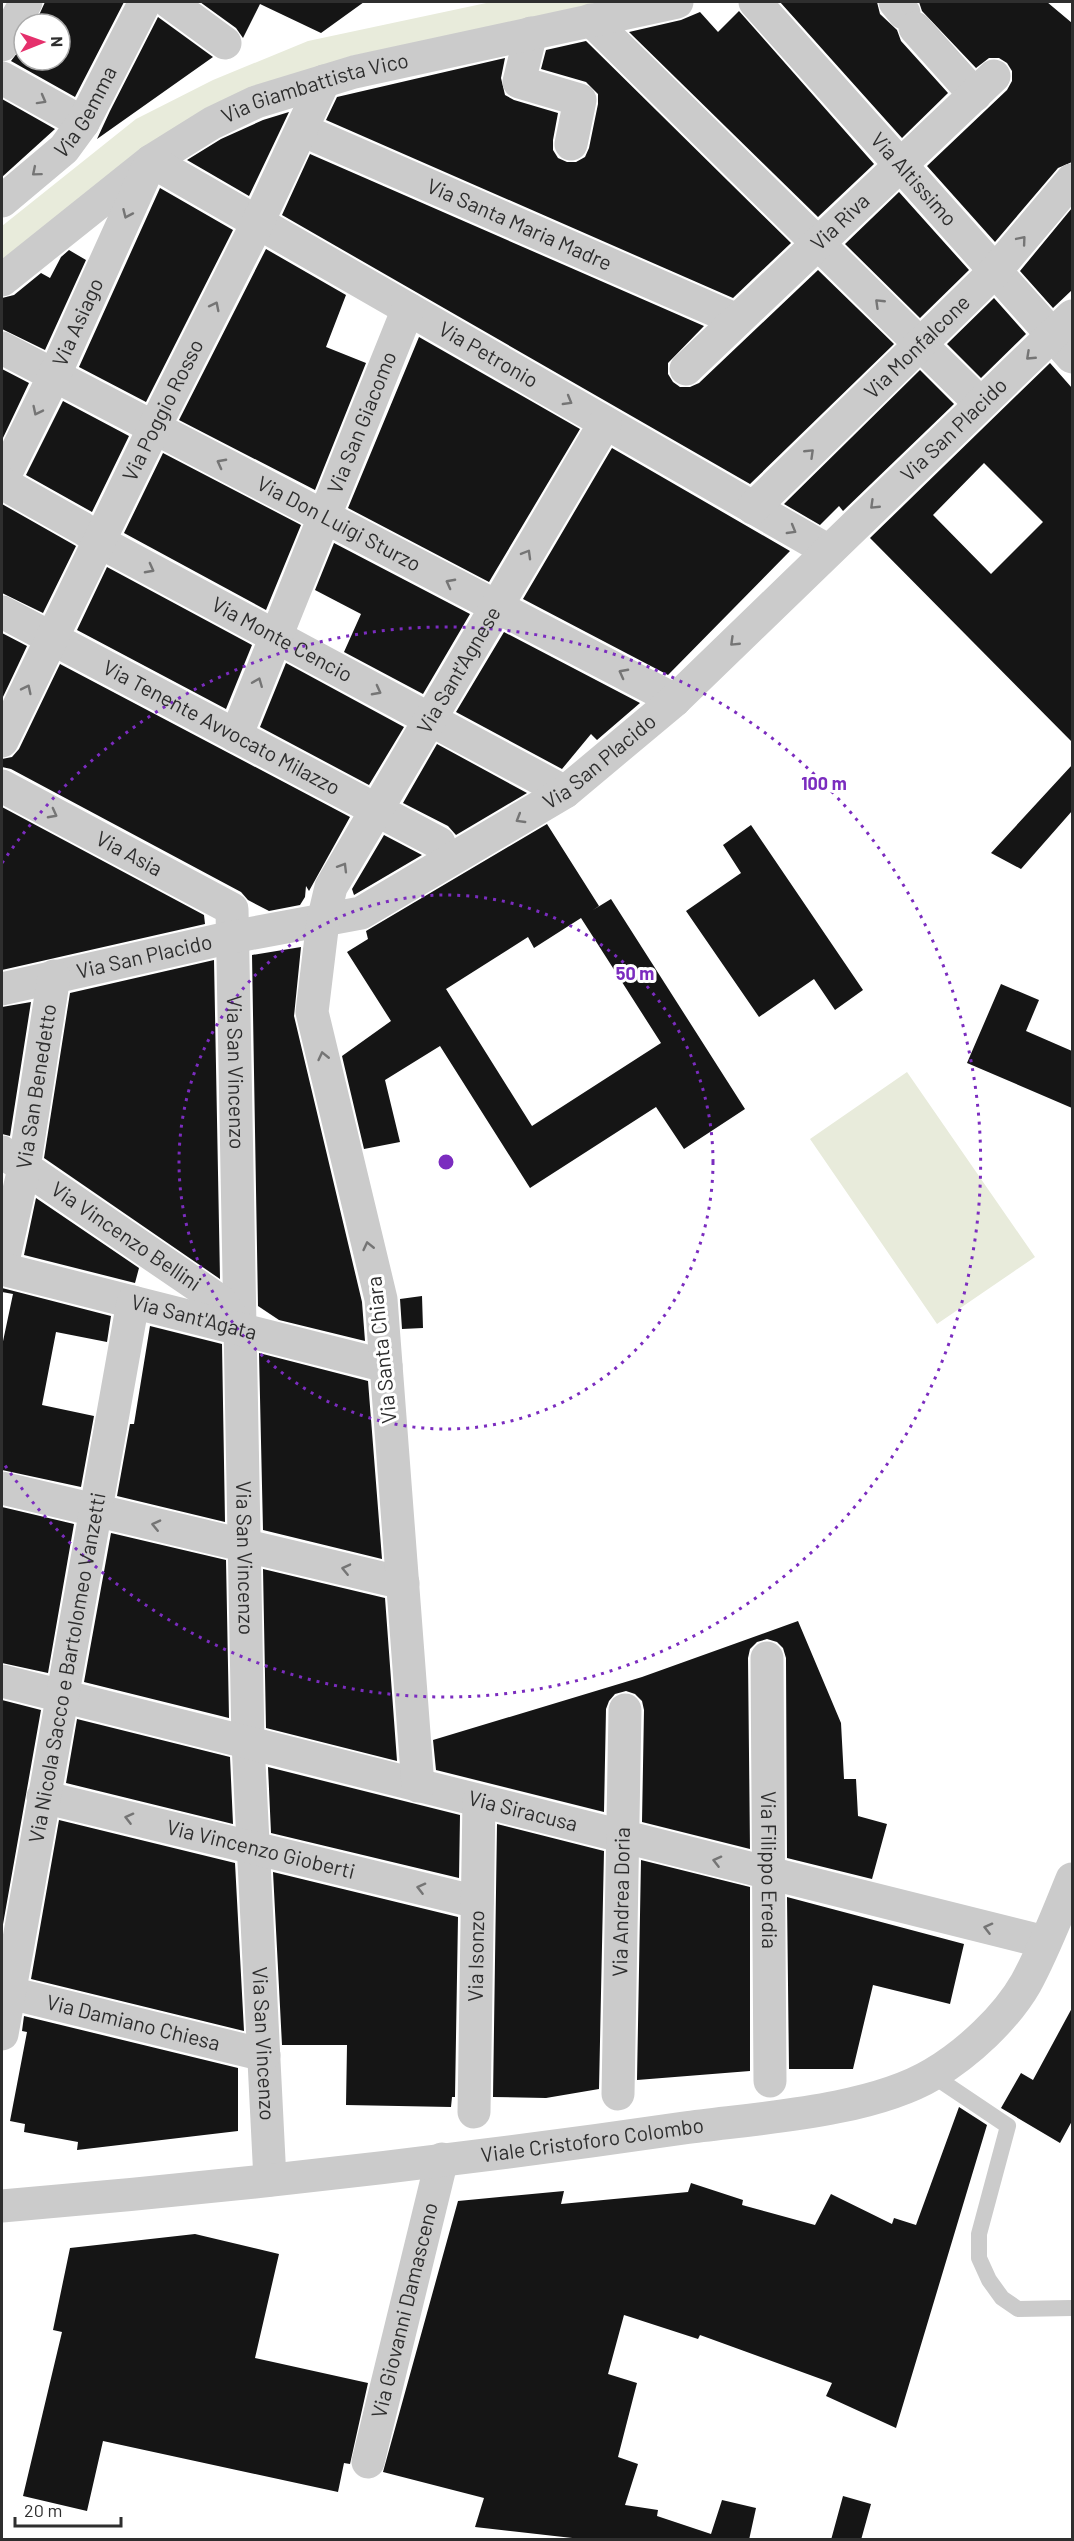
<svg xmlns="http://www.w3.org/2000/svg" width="1074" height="2541" viewBox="0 0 1074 2541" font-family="Barlow,sans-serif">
<rect width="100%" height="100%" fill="#fff"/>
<!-- green -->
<path fill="#e8ebdb" d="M 491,2 L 624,2 L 351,56 L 2,268 L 2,226 L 136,119 L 213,80 L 308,41 Z
M 907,1072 L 1035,1257 L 937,1324 L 810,1139 Z"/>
<!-- building -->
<path fill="#151515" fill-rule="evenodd" d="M 45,2 L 124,2 L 75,97 L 11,61 L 24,44 L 24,60 L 60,60 L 60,24 L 35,24 Z
M 200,2 L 364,2 L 321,33 L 260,4 L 243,38 L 236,28 Z
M 780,2 L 877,2 L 880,14 L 897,30 L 901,41 L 948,93 L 902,138 Z
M 919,2 L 1047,2 L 1072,23 L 1072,162 L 1058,168 L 995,242 L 927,166 L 1007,90 L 1012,81 L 1012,71 L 1007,63 L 999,58 L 989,58 L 976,68 L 922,11 Z
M 739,11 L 874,164 L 818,217 L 629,32 L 681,20 L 700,12 L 718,32 Z
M 158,17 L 213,57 L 97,139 L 110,111 Z
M 586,41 L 791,243 L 733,298 L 326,120 L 337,97 L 505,58 L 501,78 L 505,95 L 514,100 L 558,113 L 553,140 L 553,150 L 558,158 L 567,162 L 576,162 L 585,157 L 589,148 L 598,104 L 598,94 L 586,82 L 541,69 L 546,50 Z
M 2,99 L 55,129 L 2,177 Z
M 289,112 L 249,196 L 187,160 L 221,139 L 263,120 Z
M 310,154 L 704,326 L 668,363 L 668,374 L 673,382 L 680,387 L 690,387 L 699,383 L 818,270 L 894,344 L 750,484 L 282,215 Z
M 160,188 L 233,230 L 146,402 L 79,367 Z
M 899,192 L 969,270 L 920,318 L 845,244 Z
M 1072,208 L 1072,290 L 1053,308 L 1020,271 Z
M 266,249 L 346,295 L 326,347 L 366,363 L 315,490 L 179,420 Z
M 69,250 L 86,260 L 45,350 L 2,329 L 2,298 L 14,295 L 41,273 L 50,278 L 61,257 Z
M 994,298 L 1026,334 L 981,378 L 947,344 Z
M 419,337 L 580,429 L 489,582 L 348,508 Z
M 1050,363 L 1072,388 L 1072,742 L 870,538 ZM 984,463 L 1043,522 L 991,574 L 933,515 Z
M 2,369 L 29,383 L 2,440 Z
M 920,370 L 954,404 L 843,511 L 839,506 L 820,525 L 784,504 Z
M 63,401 L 129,436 L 92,512 L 26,475 Z
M 612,448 L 790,551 L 668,675 L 523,599 Z
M 163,453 L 301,525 L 266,610 L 124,533 Z
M 2,504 L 76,546 L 43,613 L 2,593 Z
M 334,543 L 470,614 L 423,694 L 344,652 L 361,614 L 315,590 Z
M 107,567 L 252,645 L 226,709 L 77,630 Z
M 504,632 L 640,703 L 597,740 L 591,734 L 562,769 L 456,712 Z
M 2,633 L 27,646 L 2,699 Z
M 286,663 L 404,727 L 369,785 L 260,727 Z
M 60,664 L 350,817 L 309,891 L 306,886 L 305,897 L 300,905 L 269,911 L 248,900 L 241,892 L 11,769 L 2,767 L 2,759 L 12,757 L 19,749 Z
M 437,744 L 527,793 L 456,835 L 448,826 L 403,803 Z
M 1072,765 L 1072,811 L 1021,869 L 991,853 Z
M 2,807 L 204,915 L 205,924 L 2,970 Z
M 547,824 L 599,906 L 593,910 L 611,899 L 745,1109 L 684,1149 L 656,1107 L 530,1188 L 440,1046 L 385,1080 L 400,1142 L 364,1149 L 342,1056 L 391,1021 L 347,952 L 368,939 L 366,931 ZM 581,918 L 661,1043 L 532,1126 L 446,989 L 528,937 L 534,948 Z
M 751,825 L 863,990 L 835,1010 L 814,979 L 759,1017 L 686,911 L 741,873 L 723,845 Z
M 384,835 L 422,855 L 354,895 L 352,889 Z
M 301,947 L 294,1016 L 362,1302 L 365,1341 L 279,1320 L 258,1306 L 252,955 Z
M 214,960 L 220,1279 L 44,1158 L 70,993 Z
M 1001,984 L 1039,1000 L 1026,1031 L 1072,1051 L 1072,1108 L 967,1063 Z
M 31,1002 L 10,1136 L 2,1134 L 2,1007 Z
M 36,1198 L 139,1268 L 135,1283 L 24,1255 Z
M 2,1288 L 111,1316 L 107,1342 L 56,1332 L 42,1405 L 94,1416 L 81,1487 L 2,1470 L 2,1346 L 13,1294 L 2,1292 Z
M 422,1296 L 423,1328 L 402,1329 L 400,1299 Z
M 150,1326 L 222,1344 L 225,1522 L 117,1496 L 130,1424 L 134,1424 Z
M 259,1353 L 368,1381 L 382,1559 L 263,1530 Z
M 2,1507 L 74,1524 L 48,1673 L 2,1663 Z
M 111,1533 L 226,1560 L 229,1718 L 84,1682 Z
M 263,1569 L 385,1598 L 397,1761 L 266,1728 Z
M 798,1621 L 841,1723 L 844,1779 L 856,1779 L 858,1816 L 887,1824 L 872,1879 L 787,1858 L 786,1658 L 783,1648 L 777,1642 L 767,1639 L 757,1642 L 750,1649 L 748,1658 L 750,1849 L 642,1822 L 644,1710 L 642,1701 L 635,1694 L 626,1691 L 615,1694 L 609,1701 L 606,1709 L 604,1812 L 436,1770 L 433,1740 L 642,1677 Z
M 2,1700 L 41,1710 L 2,1930 Z
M 77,1719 L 230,1757 L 233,1824 L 66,1783 Z
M 268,1767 L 460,1815 L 459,1878 L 271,1833 Z
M 59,1820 L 235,1863 L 244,2031 L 31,1979 Z
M 497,1824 L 604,1851 L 599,2089 L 546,2098 L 493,2097 Z
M 641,1860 L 750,1887 L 750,2071 L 637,2080 Z
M 273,1872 L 458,1917 L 455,2097 L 452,2097 L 451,2107 L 346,2105 L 347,2045 L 282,2045 Z
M 787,1897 L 964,1944 L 950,2004 L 873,1985 L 853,2069 L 789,2069 Z
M 1072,2008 L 1072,2121 L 1060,2143 L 1001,2108 L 1021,2073 L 1033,2080 Z
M 24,2016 L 238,2068 L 238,2131 L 77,2150 L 78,2142 L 24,2132 L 25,2124 L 10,2121 L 27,2032 L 22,2031 Z
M 959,2107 L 987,2125 L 896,2428 L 826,2396 L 832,2383 L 700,2335 L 698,2339 L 624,2315 L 608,2374 L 637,2383 L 618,2457 L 638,2464 L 625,2505 L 658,2510 L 657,2516 L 711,2534 L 722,2500 L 756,2508 L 749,2540 L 590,2540 L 475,2527 L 484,2498 L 383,2472 L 458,2201 L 564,2191 L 561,2204 L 688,2192 L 691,2183 L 743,2200 L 742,2205 L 815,2225 L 831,2194 L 892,2224 L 894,2218 L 916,2225 Z
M 195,2234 L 279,2254 L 255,2358 L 368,2383 L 350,2464 L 344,2463 L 338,2492 L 103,2441 L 87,2511 L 23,2496 L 62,2332 L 53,2330 L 70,2248 Z
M 843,2496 L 871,2504 L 861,2540 L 831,2540 Z"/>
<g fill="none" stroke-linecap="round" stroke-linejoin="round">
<!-- service -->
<path stroke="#cbcbcb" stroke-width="16" d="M 932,2075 L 1008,2126 L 979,2234 L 979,2258 L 989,2280 L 1002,2298 L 1018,2309 L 1072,2308"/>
<!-- minor -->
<g stroke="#cbcbcb" stroke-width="33">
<path d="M 169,2 L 225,43"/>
<path id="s1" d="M 755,2 L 1072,357"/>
<path d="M 895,2 L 904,13"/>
<path d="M 591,20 L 980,403"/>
<path d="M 915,28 L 975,95"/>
<path d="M 531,33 L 519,82 L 580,100 L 571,144"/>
<path d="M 2,45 L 26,2"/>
<path d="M 2,78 L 83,123"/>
<path id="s2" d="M 302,130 L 737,320"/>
<path id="s3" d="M 2,201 L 64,149 L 83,123 L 145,2"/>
<path id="s4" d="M 2,280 L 151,161 L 212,123 L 256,102 L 354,72 L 677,2"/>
<path id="s5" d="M 2,348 L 675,700"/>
<path id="s6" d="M 686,369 L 994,76"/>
<path id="s7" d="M 2,481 L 54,376 L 151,161 L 827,550"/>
<path id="s8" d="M 2,483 L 82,528 L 111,548 L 565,792"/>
<path id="s9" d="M 753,508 L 996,270 L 1072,180"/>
<path id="s10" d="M 2,612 L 439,843"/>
<path id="s11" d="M 236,736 L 408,309"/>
<path id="s12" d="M 2,741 L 154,428 L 257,224 L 324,81"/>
<path id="s13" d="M 2,786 L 232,909 L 248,1743 L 270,2180"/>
<path id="s14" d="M 2,989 L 232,937 L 361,913 L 565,792 L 675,700 L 1072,316"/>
<path id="s15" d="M 2,1152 L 220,1301 L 240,1329"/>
<path id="s16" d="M 2,1266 L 24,1168 L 54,976"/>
<path id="s17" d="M 2,1269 L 386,1366"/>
<path d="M 2,1488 L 403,1583"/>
<path id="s18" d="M 767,1658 L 770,2081"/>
<path id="s19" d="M 2,1681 L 1045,1942"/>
<path id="s20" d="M 418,1786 L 381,1299 L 312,1012 L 323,921 L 331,887 L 605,423"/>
<path id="s21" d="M 43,1797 L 477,1902"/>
<path id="s22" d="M 2,1991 L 264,2055"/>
<path id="s23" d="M 2,2034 L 133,1302"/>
<path id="s24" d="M 618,2094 L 625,1710"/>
<path id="s25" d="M 474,2112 L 479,1801"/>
<path id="s26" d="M 368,2462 L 442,2159"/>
</g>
<!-- tertiary -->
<path stroke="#cbcbcb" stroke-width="33" id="s27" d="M 2,2206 C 229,2187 457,2161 684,2128 C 757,2118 870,2112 933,2074 C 968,2053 1006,2018 1026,1983 C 1044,1950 1058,1913 1072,1879"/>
</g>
<!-- one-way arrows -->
<defs><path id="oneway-chevron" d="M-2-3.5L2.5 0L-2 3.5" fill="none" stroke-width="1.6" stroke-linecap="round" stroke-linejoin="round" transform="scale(1.5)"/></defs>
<g stroke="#757575">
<use href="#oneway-chevron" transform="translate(42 100) rotate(29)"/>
<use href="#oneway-chevron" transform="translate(36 172) rotate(140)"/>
<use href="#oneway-chevron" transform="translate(127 214) rotate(114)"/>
<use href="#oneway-chevron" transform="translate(1022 240) rotate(-50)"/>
<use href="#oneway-chevron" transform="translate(879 303) rotate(-136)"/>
<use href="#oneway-chevron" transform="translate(215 306) rotate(-63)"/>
<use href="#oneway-chevron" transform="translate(1030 356) rotate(137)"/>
<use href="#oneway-chevron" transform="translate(568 401) rotate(30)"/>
<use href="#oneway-chevron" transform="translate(37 411) rotate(116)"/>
<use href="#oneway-chevron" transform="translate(810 453) rotate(-44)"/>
<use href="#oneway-chevron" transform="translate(221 463) rotate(-152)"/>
<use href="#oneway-chevron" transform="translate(874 505) rotate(136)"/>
<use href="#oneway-chevron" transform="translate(792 530) rotate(30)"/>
<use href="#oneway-chevron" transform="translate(527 554) rotate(-60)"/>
<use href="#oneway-chevron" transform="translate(150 569) rotate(28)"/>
<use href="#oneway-chevron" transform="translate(450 583) rotate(-152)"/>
<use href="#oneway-chevron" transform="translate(734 642) rotate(136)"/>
<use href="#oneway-chevron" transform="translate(623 673) rotate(-152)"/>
<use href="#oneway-chevron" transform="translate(258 682) rotate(-68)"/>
<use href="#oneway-chevron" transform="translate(27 689) rotate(-64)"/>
<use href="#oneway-chevron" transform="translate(377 691) rotate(28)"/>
<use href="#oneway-chevron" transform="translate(53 814) rotate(28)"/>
<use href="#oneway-chevron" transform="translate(520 819) rotate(149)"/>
<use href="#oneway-chevron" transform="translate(343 867) rotate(-59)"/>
<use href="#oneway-chevron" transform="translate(323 1056) rotate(-103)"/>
<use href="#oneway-chevron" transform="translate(368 1246) rotate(-103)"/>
<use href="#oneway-chevron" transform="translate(156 1525) rotate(-167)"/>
<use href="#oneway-chevron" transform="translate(346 1569) rotate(-167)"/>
<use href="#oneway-chevron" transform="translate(129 1818) rotate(-166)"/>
<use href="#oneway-chevron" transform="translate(717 1861) rotate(-166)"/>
<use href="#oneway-chevron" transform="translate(421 1888) rotate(-166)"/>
<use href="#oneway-chevron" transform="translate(988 1928) rotate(-166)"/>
</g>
<!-- distance rings -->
<g fill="none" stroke="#7b2cbf" stroke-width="3" stroke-dasharray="3 6">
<circle cx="446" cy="1162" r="267"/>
<path d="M2 863A535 535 0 1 1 2 1461"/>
</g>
<g text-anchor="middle" stroke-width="6" stroke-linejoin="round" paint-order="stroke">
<!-- street labels -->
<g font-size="21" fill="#2e2e2e" stroke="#fff">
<text dy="7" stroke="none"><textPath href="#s4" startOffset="372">Via Giambattista Vico</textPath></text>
<text dy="7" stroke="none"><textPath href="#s3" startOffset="124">Via Gemma</textPath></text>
<text dy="7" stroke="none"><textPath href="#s1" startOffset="238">Via Altissimo</textPath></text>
<text dy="7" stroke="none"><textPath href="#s6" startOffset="213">Via Riva</textPath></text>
<text dy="7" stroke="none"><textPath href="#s2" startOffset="237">Via Santa Maria Madre</textPath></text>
<text dy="7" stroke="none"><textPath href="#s7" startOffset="176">Via Asiago</textPath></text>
<text dy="7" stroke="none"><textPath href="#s9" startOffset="230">Via Monfalcone</textPath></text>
<text dy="7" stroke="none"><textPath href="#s7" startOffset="742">Via Petronio</textPath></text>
<text dy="7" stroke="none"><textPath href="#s12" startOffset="368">Via Poggio Rosso</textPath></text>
<text dy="7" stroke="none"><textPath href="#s11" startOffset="338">Via San Giacomo</textPath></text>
<text dy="7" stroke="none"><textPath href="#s14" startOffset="1136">Via San Placido</textPath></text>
<text dy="7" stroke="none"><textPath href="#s5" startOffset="380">Via Don Luigi Sturzo</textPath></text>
<text dy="7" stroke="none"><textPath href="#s8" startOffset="321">Via Monte Cencio</textPath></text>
<text dy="7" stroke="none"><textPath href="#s20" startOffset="1162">Via Sant'Agnese</textPath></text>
<text dy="7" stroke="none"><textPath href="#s10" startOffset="248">Via Tenente Avvocato Milazzo</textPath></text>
<text dy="7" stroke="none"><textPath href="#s14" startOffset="650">Via San Placido</textPath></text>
<text dy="7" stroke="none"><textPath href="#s13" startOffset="144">Via Asia</textPath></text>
<text dy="7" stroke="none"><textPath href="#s14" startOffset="146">Via San Placido</textPath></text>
<text dy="7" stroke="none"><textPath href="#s13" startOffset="424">Via San Vincenzo</textPath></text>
<text dy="7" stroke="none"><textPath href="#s16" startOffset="183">Via San Benedetto</textPath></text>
<text dy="7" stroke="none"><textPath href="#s15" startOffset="150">Via Vincenzo Bellini</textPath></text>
<text dy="7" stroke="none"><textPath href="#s17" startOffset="198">Via Sant'Agata</textPath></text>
<text transform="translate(382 1350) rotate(-96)" y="7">Via Santa Chiara</text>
<text dy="7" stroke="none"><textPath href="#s13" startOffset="910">Via San Vincenzo</textPath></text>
<text dy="7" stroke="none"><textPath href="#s23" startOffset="372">Via Nicola Sacco e Bartolomeo Vanzetti</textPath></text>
<text dy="7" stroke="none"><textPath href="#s19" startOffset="537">Via Siracusa</textPath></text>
<text dy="7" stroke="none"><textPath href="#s21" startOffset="224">Via Vincenzo Gioberti</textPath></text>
<text dy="7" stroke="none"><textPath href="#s18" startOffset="212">Via Filippo Eredia</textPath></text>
<text dy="7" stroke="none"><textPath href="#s24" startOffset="192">Via Andrea Doria</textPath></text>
<text dy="7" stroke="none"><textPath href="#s25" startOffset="156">Via Isonzo</textPath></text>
<text dy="7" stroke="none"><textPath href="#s22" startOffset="135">Via Damiano Chiesa</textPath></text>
<text dy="7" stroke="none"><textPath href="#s13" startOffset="1396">Via San Vincenzo</textPath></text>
<text dy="7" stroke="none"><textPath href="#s27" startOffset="594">Viale Cristoforo Colombo</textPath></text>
<text dy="7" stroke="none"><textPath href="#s26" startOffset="156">Via Giovanni Damasceno</textPath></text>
</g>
</g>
<circle cx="446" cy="1162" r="9" fill="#7b2cbf" stroke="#fff" stroke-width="3"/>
<g font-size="18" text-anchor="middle" font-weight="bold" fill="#7b2cbf" stroke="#fff" stroke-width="6" stroke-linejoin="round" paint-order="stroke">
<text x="824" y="790">100 m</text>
<text x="635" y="980">50 m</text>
</g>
<!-- border -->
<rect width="1074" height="2541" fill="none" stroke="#2e2e2e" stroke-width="6"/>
<!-- north arrow -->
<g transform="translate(42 42) rotate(89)"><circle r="28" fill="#ffffff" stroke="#ababab" stroke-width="1.5"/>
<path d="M0-4.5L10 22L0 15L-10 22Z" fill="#e5306c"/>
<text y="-9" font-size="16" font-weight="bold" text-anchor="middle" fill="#2e2e2e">N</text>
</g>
<!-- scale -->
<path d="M15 2517v9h106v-9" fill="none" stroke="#2e2e2e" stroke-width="3"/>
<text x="24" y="2517" font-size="18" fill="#2e2e2e" stroke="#ffffff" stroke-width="4.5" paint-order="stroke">20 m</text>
</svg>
